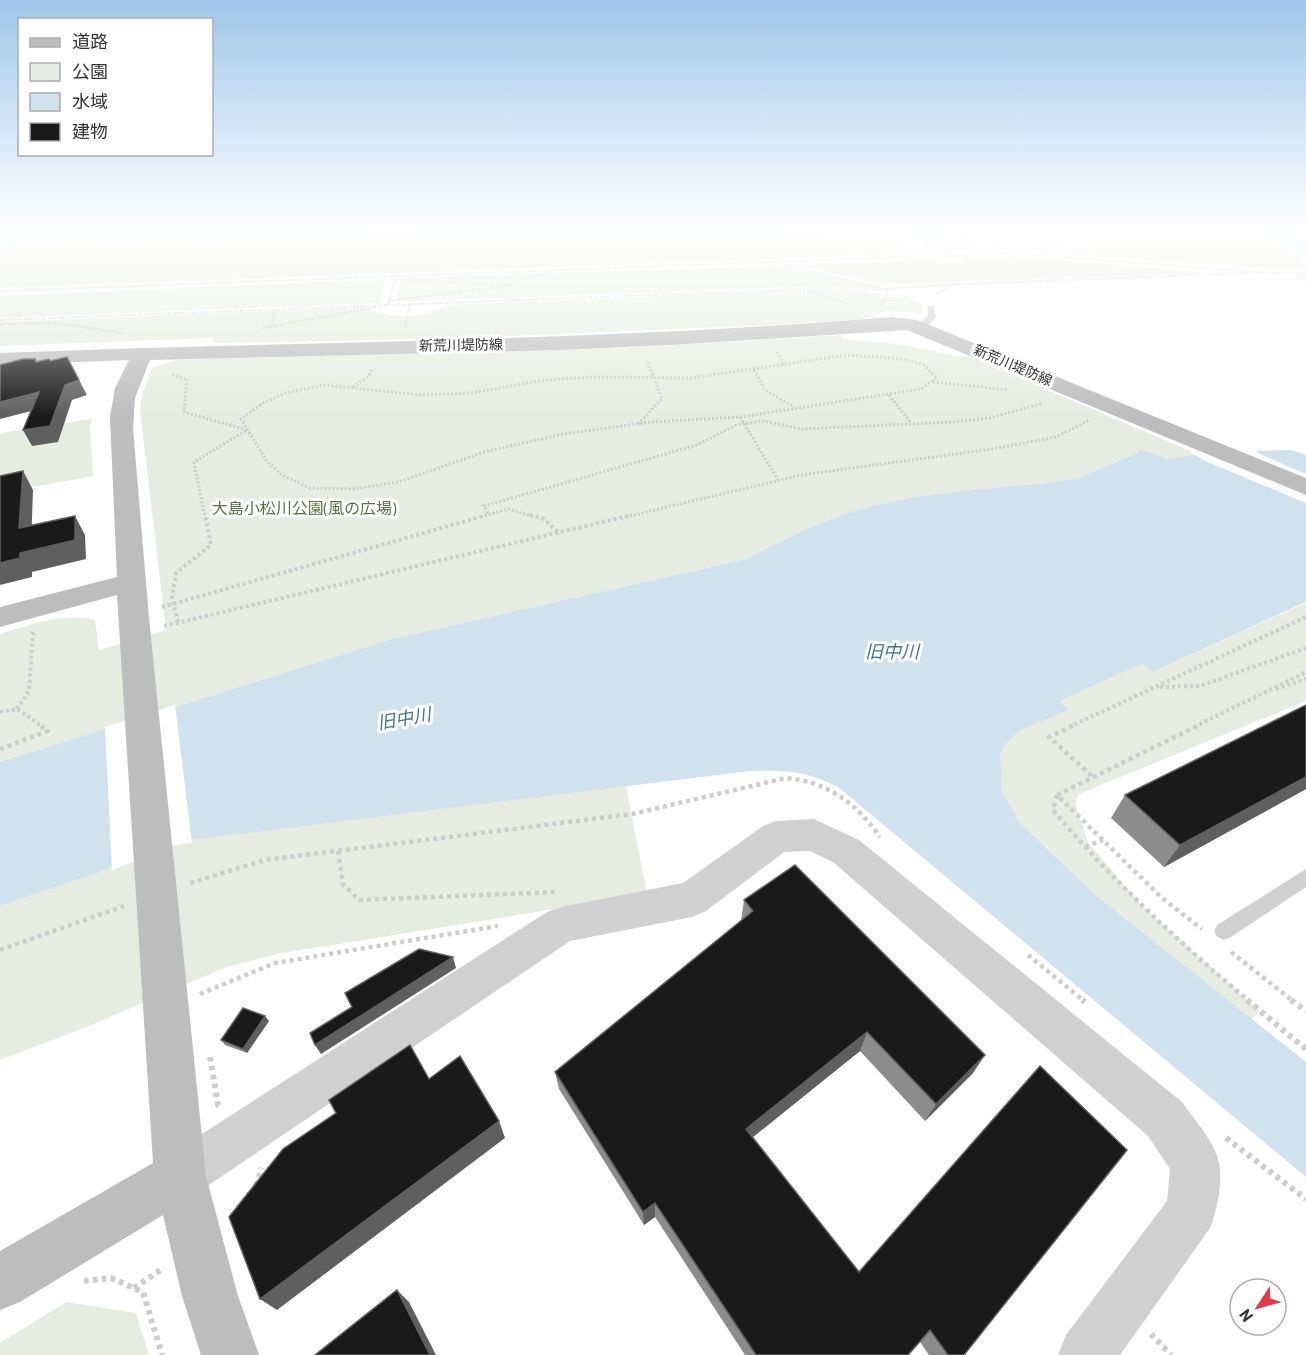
<svg xmlns="http://www.w3.org/2000/svg" width="1306" height="1355" viewBox="0 0 1306 1355" font-family="Barlow,'Noto Sans JP',sans-serif">
<rect width="100%" height="100%" fill="#fff"/>
<!-- green -->
<path fill="#e6ecdf" d="M 1149,228 L 1197,228 L 966,235 L 980,251 L 0,288 L 0,245 L 26,246 L 35,242 L 96,241 C 104,247 115,244 124,241 L 188,240 L 202,243 L 210,239 L 275,238 L 284,241 L 290,237 L 351,236 L 357,240 L 362,236 L 422,234 L 423,239 L 428,242 L 779,238 L 798,232 L 823,232 L 831,240 L 896,236 L 906,247 L 962,244 L 953,234 Z
M 1237,228 L 1242,228 L 1277,248 L 1284,248 L 1303,260 L 1298,260 L 1306,266 L 1306,269 C 1271,270 1237,263 1201,264 L 996,249 L 1258,241 Z
M 1012,256 L 1210,273 L 884,284 L 795,265 L 936,259 L 940,263 L 963,262 L 960,258 Z
M 777,266 L 879,288 L 795,287 L 396,302 L 402,278 Z
M 386,279 L 379,303 L 0,318 L 0,296 Z
M 793,290 L 874,292 L 879,293 L 881,298 L 907,296 L 923,305 L 921,313 L 886,311 L 864,319 L 772,325 L 435,339 L 217,343 L 213,342 L 213,338 L 0,346 L 0,322 L 364,307 C 391,320 422,319 448,305 Z
M 841,335 L 843,339 L 904,345 L 961,357 L 968,356 L 1195,453 L 1186,457 L 1167,459 L 1138,453 L 1080,477 L 1057,482 C 992,489 914,492 852,512 C 815,523 781,541 747,559 L 392,639 L 0,762 L 0,634 C 31,625 62,612 95,620 L 99,650 L 166,630 L 140,411 L 142,394 L 152,368 L 176,360 L 643,347 Z
M 92,419 L 90,427 L 93,476 L 0,493 L 0,433 Z
M 1306,603 L 1306,701 L 1079,794 L 1075,803 L 1088,842 L 1142,906 L 1260,1011 L 1251,1020 L 1099,898 L 1018,821 L 1009,806 L 1002,791 L 999,767 L 1000,755 L 1005,745 L 1019,731 L 1069,710 L 1060,701 L 1142,664 L 1153,672 Z
M 626,786 L 647,894 L 277,954 L 224,968 L 87,1027 L 0,1060 L 0,906 L 92,875 L 174,842 Z
M 66,1302 L 136,1313 L 149,1355 L 0,1355 L 0,1343 Z"/>
<!-- water -->
<path fill="#cfe2ee" d="M 0,228 L 941,228 L 938,229 L 936,237 L 944,244 L 923,245 L 917,237 L 907,232 L 891,228 L 798,232 L 779,238 L 428,242 L 422,239 L 422,234 L 362,236 L 357,240 L 351,239 L 350,236 L 290,237 L 284,242 L 278,242 L 275,238 L 210,239 L 195,244 L 187,240 L 124,241 L 107,246 L 96,241 L 36,242 L 6,250 L 3,245 L 0,245 Z
M 1255,228 L 1284,228 L 1306,240 L 1306,257 Z
M 1138,450 L 1149,452 L 1167,459 L 1210,452 L 1291,450 L 1306,455 L 1306,602 L 1153,672 L 1142,664 L 1060,701 L 1069,710 L 1019,731 L 1005,745 L 1000,755 L 1002,791 L 1018,821 L 1099,898 L 1306,1062 L 1306,1177 L 838,787 C 806,771 785,770 750,771 L 174,842 L 92,875 L 0,906 L 0,762 L 392,639 L 747,559 C 781,541 815,523 852,512 C 914,492 992,489 1057,482 L 1080,477 L 1138,453 Z"/>
<!-- pier -->
<path fill="#fff" d="M 891,228 L 907,232 L 917,237 L 924,245 L 943,244 L 936,236 L 938,229 L 944,228 L 940,231 L 940,236 L 947,245 L 921,246 L 905,235 L 890,231 L 826,234 L 823,232 Z
M 1251,448 L 1262,455 L 1306,474 L 1306,503 L 1205,461 L 1190,452 Z
M 175,705 L 192,843 L 175,845 L 112,870 L 105,727 Z"/>
<g fill="none" stroke-linecap="round" stroke-linejoin="round">
<!-- path-far4 -->
<path stroke="#cdcdcd" stroke-width="2" stroke-dasharray="1.5 1.5" stroke-linecap="butt" d="M 993,253 L 987,247 L 988,244 L 996,242 L 1235,232
M 778,264 L 882,288
M 1264,273 L 1306,272
M 1294,273 L 1306,280
M 959,284 L 1251,273
M 808,290 L 849,304
M 0,291 L 1011,253 L 1265,273
M 937,294 L 951,286
M 389,301 L 513,285 L 394,280
M 385,305 L 388,304 L 396,276
M 882,305 L 889,289
M 0,320 L 801,289 L 874,290 L 959,284
M 0,324 L 55,323 L 123,333
M 405,327 L 410,303
M 262,328 L 378,307
M 271,329 L 275,309"/>
<!-- path-far3 -->
<path stroke="#cdcdcd" stroke-width="3" stroke-dasharray="2 2" stroke-linecap="butt" d="M 777,352 L 784,364
M 848,355 L 903,359 L 924,365 L 937,378 L 921,389 L 740,417 L 651,422 L 563,434 L 484,452 L 398,482 L 354,489 L 310,488 L 282,475 L 266,460 L 241,419 L 263,403 L 286,393 L 325,385 L 420,395 L 471,393 L 545,380 L 594,377 L 691,378 Z
M 754,370 L 765,390 L 794,407
M 172,375 L 187,379 L 184,412 L 247,430 L 194,462 L 205,517
M 933,382 L 1009,390
M 353,387 L 369,376 L 372,368
M 889,395 L 911,423
M 740,417 L 778,480
M 638,424 L 662,399 L 647,360
M 488,513 L 484,506 L 697,445 L 736,425 L 764,421 L 801,429 L 953,422 L 990,418 L 1043,403
M 481,517 L 508,509 L 535,517
M 626,517 L 801,475 L 992,449 L 1056,437 L 1089,420"/>
<!-- path-far2 -->
<path stroke="#cdcdcd" stroke-width="4" stroke-dasharray="3 3" stroke-linecap="butt" d="M 530,515 L 544,519 L 560,534
M 162,607 L 487,515
M 178,622 L 172,598 L 176,573 L 211,545 L 205,515
M 164,626 L 632,515
M 1160,687 L 1200,686 L 1306,648
M 1276,689 L 1306,679
M 17,709 L 29,691 L 33,632
M 0,712 L 17,709 L 43,727
M 1069,727 L 1306,617
M 1194,727 L 1306,672"/>
<!-- path-far1 -->
<path stroke="#cdcdcd" stroke-width="4.5" stroke-dasharray="4 4" stroke-linecap="butt" d="M 1073,726 L 1049,737 L 1093,777
M 1197,726 L 1057,795 L 1162,898 L 1202,929
M 0,749 L 48,731 L 41,726
M 1057,795 L 1053,810 C 1112,880 1178,942 1249,1001
M 1085,847 L 1103,840
M 338,851 L 343,884 L 359,900 L 557,892
M 190,883 L 265,860 L 632,814 L 786,778 C 828,782 856,803 880,837
M 0,950 L 124,906
M 1231,952 L 1293,1001
M 1028,955 L 1084,1001
M 200,994 L 275,963 L 498,926"/>
<!-- path -->
<path stroke="#cdcdcd" stroke-width="6" stroke-dasharray="4.5 4.5" stroke-linecap="butt" d="M 1082,1000 L 1085,1002
M 1247,1000 L 1306,1049
M 1291,1000 L 1306,1011
M 210,1057 L 218,1105 L 222,1106
M 1226,1138 L 1306,1199
M 256,1186 L 262,1168
M 84,1281 L 111,1278 L 143,1292 L 162,1355
M 134,1288 L 162,1269
M 1151,1334 L 1171,1355"/>
<!-- lane -->
<path fill="#d0d0d0" fill-rule="evenodd" d="M 928,306 L 934,306 L 936,317 L 924,329 L 918,329 L 918,325 L 928,316 Z
M 1306,869 L 1306,887 L 1231,937 L 1224,940 L 1217,937 L 1214,931 L 1217,925 Z"/>
<!-- street -->
<path fill="#d0d0d0" fill-rule="evenodd" d="M 814,819 L 859,840 L 1182,1102 C 1194,1120 1215,1141 1219,1163 C 1223,1182 1217,1211 1210,1228 L 1120,1355 L 1058,1355 L 1066,1335 L 1167,1201 L 1170,1169 L 1148,1136 L 833,862 L 810,851 L 784,852 L 706,911 L 692,917 L 570,941 L 197,1193 L 180,1201 L 163,1193 L 155,1176 L 163,1159 L 547,912 L 561,907 L 683,883 L 763,826 L 776,821 Z"/>
<!-- secondary -->
<path fill="#bdbdbd" fill-rule="evenodd" d="M 892,317 L 917,320 L 1306,478 L 1306,495 L 907,330 L 670,345 L 558,350 L 150,360 L 135,398 L 133,428 L 149,618 L 206,1176 L 238,1296 L 259,1355 L 201,1355 L 182,1296 L 163,1215 L 20,1302 L 0,1310 L 0,1251 L 153,1163 L 117,595 L 0,627 L 0,607 L 117,577 L 110,417 L 115,388 L 129,360 L 0,365 L 0,353 C 297,341 595,342 892,317 Z"/>
</g>
<!-- wall -->
<path fill="#8c8c8c" d="M 1306,705 L 1306,789 L 1164,867 L 1111,818 L 1125,795 Z
M 744,900 L 973,1073 L 925,1121 L 860,1051 L 752,1137 L 859,1272 L 964,1355 L 929,1355 L 920,1342 L 908,1355 L 745,1355 L 655,1217 L 644,1225 L 559,1089 L 555,1072 L 741,921 Z
M 269,1021 L 247,1053 L 225,1045 L 221,1040 Z"/>
<!-- shaded-wall -->
<path fill="#5f5f5f" d="M 79,380 L 87,395 L 72,400 L 58,442 L 32,446 L 23,430 L 65,385 Z
M 39,392 L 47,407 L 0,419 L 0,402 Z
M 23,471 L 33,490 L 31,547 L 19,528 Z
M 75,516 L 85,535 L 86,559 L 32,572 L 32,577 L 0,585 L 0,563 L 20,553 Z
M 1306,777 L 1306,789 L 1164,867 L 1180,845 Z
M 453,957 L 456,968 L 321,1054 L 315,1045 Z
M 265,1016 L 269,1021 L 247,1053 L 243,1049 Z
M 867,1032 L 860,1051 L 742,1146 L 746,1129 Z
M 985,1055 L 973,1073 L 925,1121 L 936,1104 Z
M 499,1121 L 505,1138 L 277,1310 L 260,1299 Z
M 655,1203 L 655,1217 L 644,1225 L 643,1212 Z
M 397,1290 L 409,1302 L 436,1355 L 430,1355 Z"/>
<!-- building -->
<path fill="#1a1a1a" stroke="#5f5f5f" stroke-width="1.5" d="M 67,357 L 79,380 L 65,385 L 50,426 L 23,430 L 39,392 L 0,402 L 0,365 L 23,359 L 35,359 L 36,362 L 49,359 L 50,361 Z
M 23,471 L 19,528 L 75,516 L 75,540 L 20,553 L 20,558 L 0,563 L 0,476 Z
M 1306,705 L 1306,777 L 1180,845 L 1125,795 Z
M 795,865 L 985,1055 L 936,1104 L 867,1032 L 746,1129 L 859,1272 L 1040,1066 L 1127,1150 L 964,1355 L 948,1355 L 930,1330 L 908,1355 L 756,1355 L 655,1203 L 643,1212 L 555,1072 L 753,911 L 744,900 Z
M 419,949 L 453,957 L 315,1045 L 310,1033 L 352,1007 L 345,993 Z
M 243,1008 L 265,1016 L 243,1049 L 221,1040 Z
M 410,1045 L 429,1079 L 460,1056 L 499,1121 L 260,1299 L 229,1217 L 283,1149 L 336,1113 L 329,1100 Z
M 397,1290 L 430,1355 L 315,1355 Z"/>
<!-- sky -->
<linearGradient id="sky" x2="0" y2="1"><stop stop-color="#9ec6ea"/><stop offset="0.55" stop-color="#fff"/><stop offset="1" stop-color="#fff" stop-opacity="0"/></linearGradient>
<rect width="1306" height="417" fill="url(#sky)"/>
<g text-anchor="middle" stroke-width="6" stroke-linejoin="round" paint-order="stroke">
<!-- far-street labels -->
<g font-size="14" fill="#333" stroke="#fff">
<text transform="translate(461 345) rotate(-1)" y="5">新荒川堤防線</text>
<text transform="translate(1013 365) rotate(23)" y="5">新荒川堤防線</text>
</g>
<!-- park labels -->
<g font-size="16" fill="#56703f" stroke="#fff">
<text x="304" y="514">大島小松川公園(風の広場)</text>
</g>
<!-- water labels -->
<g font-size="18" font-style="italic" fill="#3f7597" stroke="#fff">
<text x="892" y="658">旧中川</text>
<text transform="translate(404 719) rotate(-10)" y="6">旧中川</text>
</g>
</g>
<!-- legend -->
<rect x="18" y="18" width="195" height="138" fill="#ffffff" stroke="#adadad" stroke-width="1.5"/>
<rect x="30" y="38" width="30" height="9" fill="#bdbdbd" stroke="#adadad" stroke-width="1.5"/>
<text x="72" y="48" font-size="18" fill="#333333">道路</text>
<rect x="30" y="63" width="30" height="18" fill="#e6ecdf" stroke="#adadad" stroke-width="1.5"/>
<text x="72" y="78" font-size="18" fill="#333333">公園</text>
<rect x="30" y="93" width="30" height="18" fill="#cfe2ee" stroke="#adadad" stroke-width="1.5"/>
<text x="72" y="108" font-size="18" fill="#333333">水域</text>
<rect x="30" y="123" width="30" height="18" fill="#1a1a1a" stroke="#adadad" stroke-width="1.5"/>
<text x="72" y="138" font-size="18" fill="#333333">建物</text>
<!-- north arrow -->
<g transform="translate(1258 1307) rotate(234)"><circle r="28" fill="#ffffff" stroke="#adadad" stroke-width="1.5"/>
<path d="M0-4.5L10 22L0 15L-10 22Z" fill="#e63946"/>
<text y="-9" font-size="16" font-weight="bold" text-anchor="middle" fill="#333333">N</text>
</g>
</svg>
